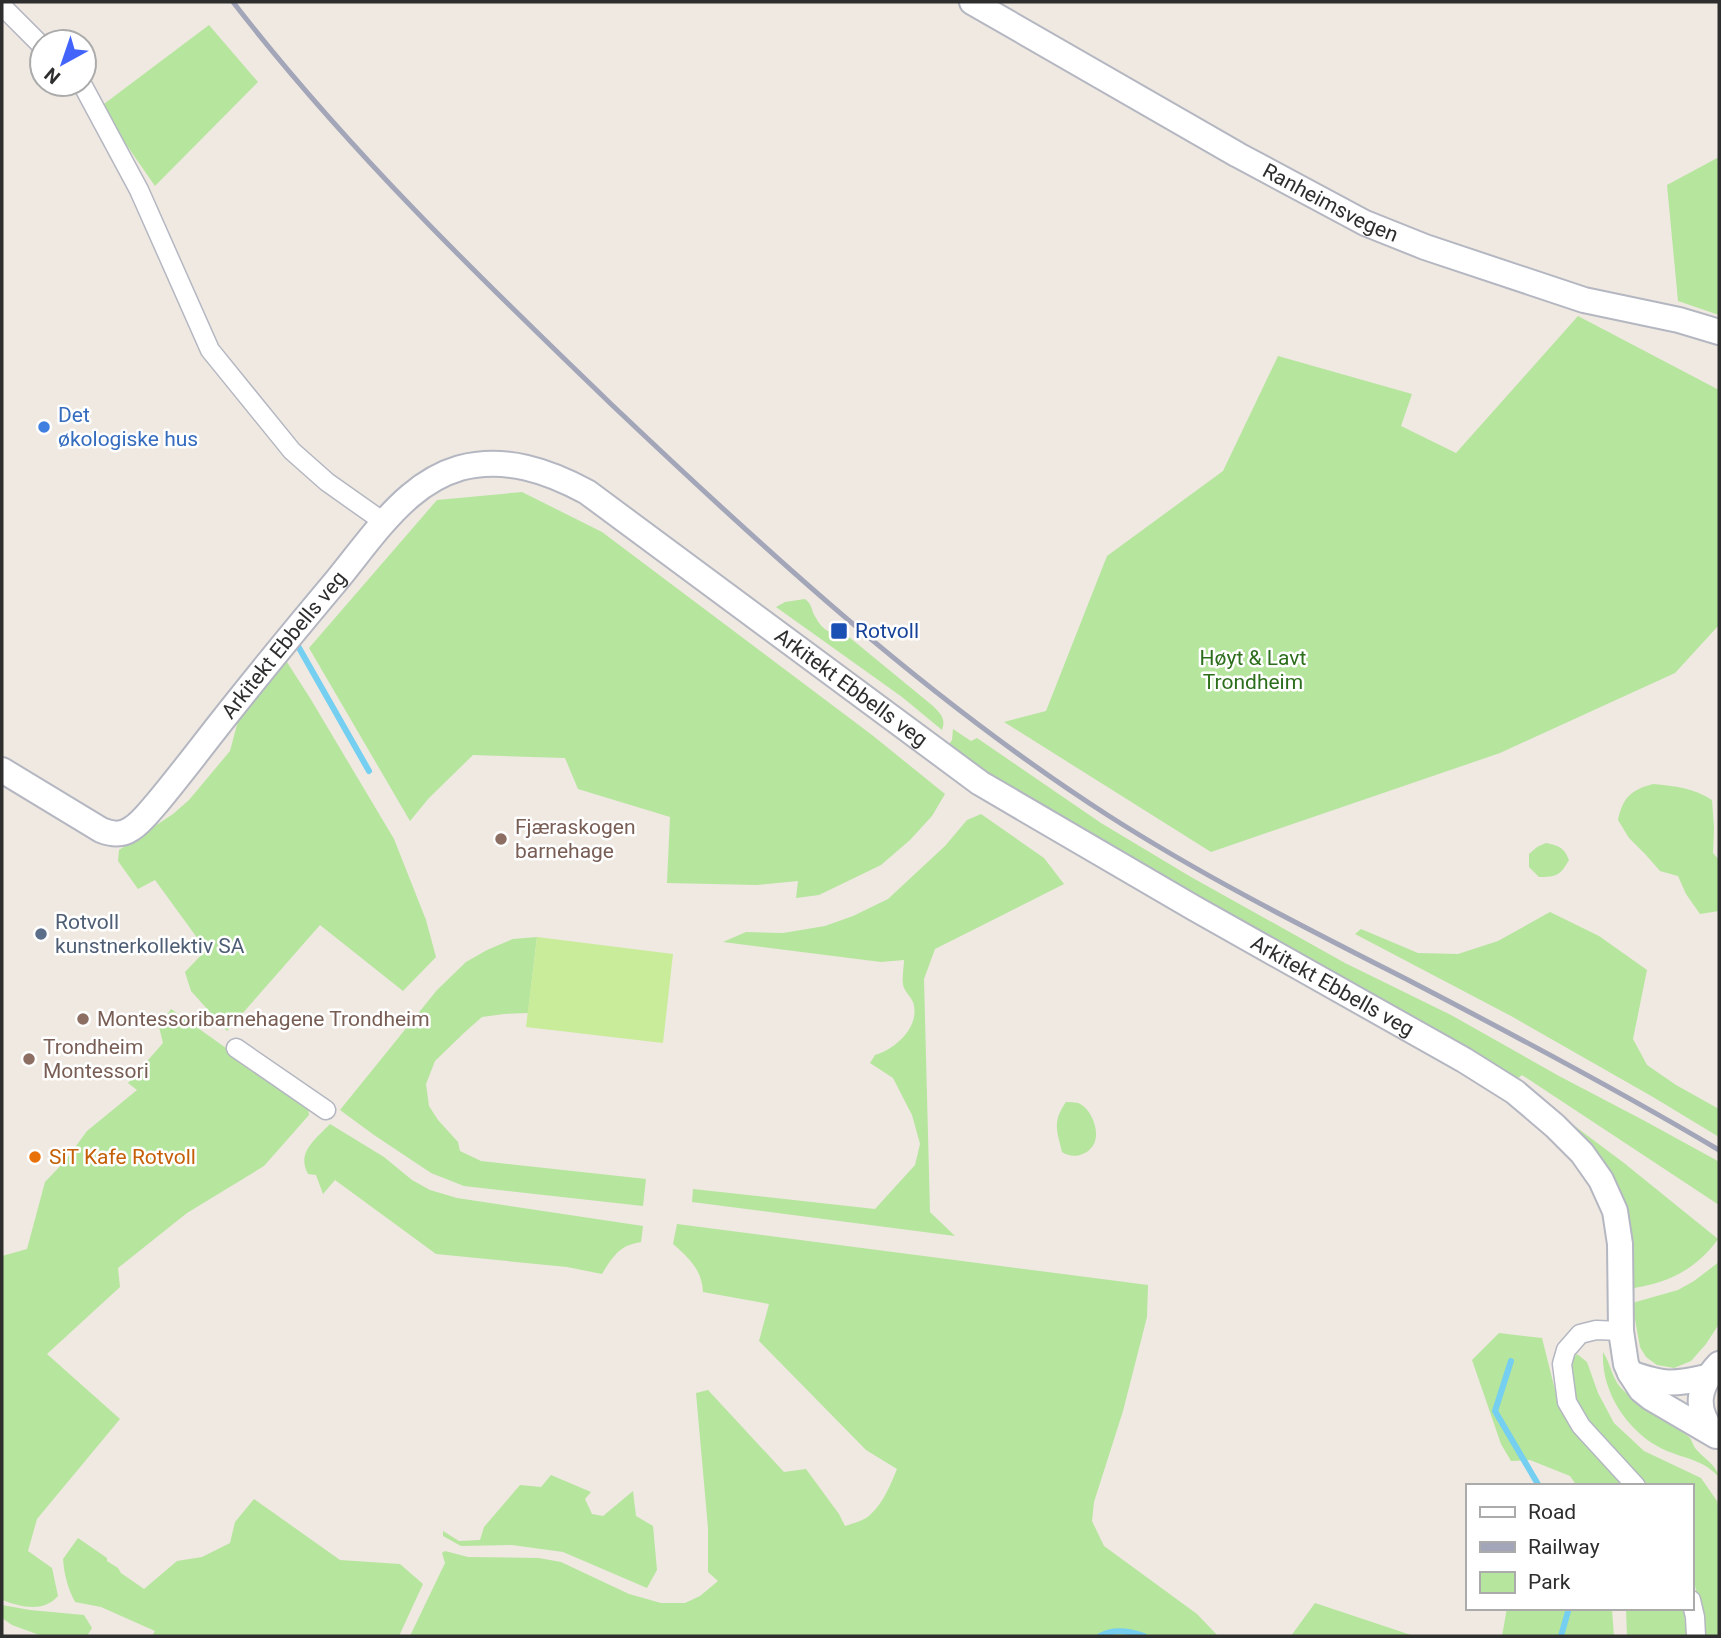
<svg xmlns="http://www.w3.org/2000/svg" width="1721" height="1638" viewBox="0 0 1721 1638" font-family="Roboto,sans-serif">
<rect width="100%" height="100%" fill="#efe9e1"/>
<!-- green -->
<path fill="#b6e59e" d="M 209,25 L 258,82 L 155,186 L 100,107 Z
M 1719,157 L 1719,315 L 1678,301 L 1667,185 Z
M 1578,316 L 1719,390 L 1719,625 L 1675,673 L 1500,753 L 1211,852 L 1004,722 L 1046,711 L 1107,556 L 1223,471 L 1278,356 L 1412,394 L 1401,426 L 1456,453 Z
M 522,492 L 602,532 L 872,735 L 945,794 L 932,816 L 910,840 L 881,865 L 819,895 L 796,898 L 798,881 L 757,885 L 667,883 L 670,817 L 578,789 L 565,758 L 473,755 L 429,798 L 410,821 L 309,648 L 437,500 Z
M 805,599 C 813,605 811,611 816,618 C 823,632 835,635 849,637 L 933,706 C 941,714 946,719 942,730 L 902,697 L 776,607 L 785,602 Z
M 285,659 L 310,698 L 394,839 L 426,920 L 436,957 L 403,991 L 320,925 L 227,1031 L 191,991 L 185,972 L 206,950 L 155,880 L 138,889 L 118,861 L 119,850 L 173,814 L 189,800 L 230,751 L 239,717 Z
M 953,729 L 971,741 L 977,738 L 1101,823 L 1191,877 L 1345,963 L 1451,1015 L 1559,1076 L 1643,1120 L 1716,1160 L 1719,1162 L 1719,1205 L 1522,1075 L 1517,1079 C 1326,971 1131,867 948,746 L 952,740 Z
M 1653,784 C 1675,786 1694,788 1712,800 L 1714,828 L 1713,853 L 1719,860 L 1719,911 L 1700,914 L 1686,894 L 1678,876 L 1660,871 L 1646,855 L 1629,838 L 1618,820 C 1623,797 1631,790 1653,784 Z
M 981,814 L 1044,858 L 1064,884 L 935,949 L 924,979 L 930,1212 L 955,1236 L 692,1202 L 693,1189 L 875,1209 L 915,1165 L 920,1144 L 912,1115 L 893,1078 L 870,1063 L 875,1055 C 896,1049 921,1026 913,1002 C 911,997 906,993 904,988 C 901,980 904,968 904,960 L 881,962 L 723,942 L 746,932 L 783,933 L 825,926 L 853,916 L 888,899 L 945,846 L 967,820 Z
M 1546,843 C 1559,846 1564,847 1569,860 C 1560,876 1556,877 1539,877 L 1529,867 L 1529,854 L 1537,847 Z
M 1550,912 L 1599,936 L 1647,970 L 1633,1039 L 1647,1065 L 1676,1085 L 1719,1109 L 1719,1137 L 1653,1097 L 1511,1016 L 1355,934 L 1361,929 L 1418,953 L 1458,954 L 1498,941 Z
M 537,937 L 528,1013 L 504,1014 L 482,1017 L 465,1032 L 435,1061 L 426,1084 L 429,1106 L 438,1120 L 458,1142 L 460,1151 L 481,1161 L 646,1179 L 643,1206 L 464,1186 L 431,1173 L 374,1135 L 340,1110 L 437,990 L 466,962 L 487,950 L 513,939 Z
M 171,1009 L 308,1106 L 309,1115 L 264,1166 L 187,1213 L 118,1268 L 120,1287 L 47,1354 L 120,1419 L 37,1519 L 28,1551 L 52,1568 L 58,1596 C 43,1613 21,1607 2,1600 L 2,1256 L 27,1249 L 45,1182 L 65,1161 L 87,1131 L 137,1090 L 128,1083 L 163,1043 L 159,1027 Z
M 1066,1102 C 1070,1102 1074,1102 1078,1103 C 1089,1107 1097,1124 1096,1136 C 1095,1153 1075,1161 1062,1152 C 1057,1131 1052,1122 1066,1102 Z
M 1552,1109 L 1624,1163 L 1718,1239 C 1698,1268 1668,1283 1634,1288 L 1632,1259 Z
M 330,1124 L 384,1157 L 412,1180 L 430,1190 L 457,1198 L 643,1226 L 641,1242 C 620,1245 613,1256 602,1274 L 567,1267 L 436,1254 L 335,1180 L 323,1194 L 316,1175 L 308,1174 C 296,1152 316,1139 330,1124 Z
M 677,1224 L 1148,1285 L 1147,1317 L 1123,1411 L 1094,1502 L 1092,1521 L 1104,1546 L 1197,1614 L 1218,1636 L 410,1636 L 445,1563 L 442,1553 L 445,1551 L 468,1557 L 539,1558 L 561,1562 L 629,1594 L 661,1603 L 685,1603 L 700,1596 L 718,1581 L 708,1572 L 708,1528 L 696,1393 L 708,1390 L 784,1472 L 806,1469 L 839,1514 L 845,1526 C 854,1523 864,1521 871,1514 C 883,1503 891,1484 897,1469 L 866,1450 L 759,1341 L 769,1304 L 703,1292 C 702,1270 689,1258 673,1244 Z
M 1719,1262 L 1719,1324 L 1706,1344 L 1691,1361 L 1674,1368 L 1657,1365 L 1646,1357 L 1640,1347 L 1632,1303 L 1678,1290 L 1694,1281 Z
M 1499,1333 L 1542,1338 L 1556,1394 L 1569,1421 L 1626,1486 L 1577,1486 L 1570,1476 L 1530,1460 L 1511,1461 L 1501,1444 L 1472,1360 Z
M 1603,1352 C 1611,1364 1612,1380 1623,1390 C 1639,1406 1660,1415 1677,1428 C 1681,1431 1687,1435 1690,1438 C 1692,1441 1693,1445 1695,1448 C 1703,1458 1716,1464 1719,1477 C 1714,1472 1708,1467 1702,1464 C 1688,1457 1670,1454 1657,1446 C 1624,1427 1601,1389 1603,1352 Z
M 1577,1354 L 1587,1362 L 1598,1393 L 1614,1423 L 1644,1451 L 1701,1478 L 1717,1501 L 1719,1510 L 1719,1636 L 1705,1636 L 1691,1565 L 1691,1486 L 1649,1486 C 1622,1453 1574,1420 1571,1374 C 1571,1365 1571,1360 1577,1354 Z
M 551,1475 L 591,1492 L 585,1499 L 592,1514 L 603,1516 L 633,1491 L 636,1516 L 653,1526 L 657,1570 L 647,1588 L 563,1552 L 512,1545 L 461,1546 L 443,1536 L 443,1531 L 459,1541 L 480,1540 L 484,1527 L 520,1485 L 541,1487 Z
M 254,1499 L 340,1560 L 400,1564 L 423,1584 L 399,1636 L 152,1636 L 155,1631 L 101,1607 L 75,1602 C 68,1589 64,1574 63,1559 L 78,1538 L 107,1558 L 107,1561 L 118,1568 L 121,1573 L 144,1589 L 177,1561 L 202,1557 L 230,1543 L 235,1522 Z
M 1315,1603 L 1414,1636 L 1291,1636 Z
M 2,1605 L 30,1610 L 84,1615 L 92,1628 L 87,1636 L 42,1636 L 12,1625 L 2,1618 Z
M 1507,1608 L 1610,1608 L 1612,1610 L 1614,1636 L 1502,1636 Z
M 1626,1608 L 1683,1608 L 1687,1636 L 1627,1636 Z"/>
<!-- pitch -->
<path fill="#c9ec9a" d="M 537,937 L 673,954 L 663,1043 L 526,1027 Z"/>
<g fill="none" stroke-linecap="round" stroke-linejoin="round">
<!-- stream -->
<path stroke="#75cff0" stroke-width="6" d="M 294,639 L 369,771
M 1511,1361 L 1495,1411 L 1539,1486
M 1100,1636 C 1114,1628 1130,1631 1144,1636
M 1561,1636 L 1569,1608"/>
<!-- street casing -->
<g stroke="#b4b7c1" stroke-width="21">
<path id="street" d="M 2,6 L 42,46
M 82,84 L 139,190 L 210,350 L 292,451 L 327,482 L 385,523
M 236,1048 L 326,1110
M 1621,1331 L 1596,1330 L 1580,1334 L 1566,1350 L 1562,1364 L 1567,1402 L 1581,1426 L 1636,1486
M 1691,1600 L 1695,1617 L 1696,1636"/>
</g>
<!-- secondary casing -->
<g stroke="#b4b7c1" stroke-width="28">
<g id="secondary">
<path id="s1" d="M 972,2 L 1238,155 L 1365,223 L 1425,247 L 1584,300 L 1679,320 L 1719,332"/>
<path id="s2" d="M 2,770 L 101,830 C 111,834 121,836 131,829 C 141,823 149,812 157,803 C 172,785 186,767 200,749 C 244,692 290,636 337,580 C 360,552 382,520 410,496 C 424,484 443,473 460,468 C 505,456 548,471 587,492 L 980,783 L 1194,908 L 1464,1060 L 1515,1092 L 1555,1126 L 1582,1153 L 1601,1180 L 1615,1211 L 1620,1244 L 1621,1331 L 1626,1364 L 1630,1373 L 1641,1390 L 1651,1398 L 1716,1436"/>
<path d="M 1630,1373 C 1664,1385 1672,1385 1707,1377"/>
<path d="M 1715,1434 C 1693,1409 1698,1386 1719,1364"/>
</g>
</g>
<!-- street -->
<use href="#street" stroke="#fff" stroke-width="18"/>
<!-- secondary -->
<use href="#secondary" stroke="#fff" stroke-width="24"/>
<!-- rail -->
<path stroke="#a3a6b8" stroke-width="5" d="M 233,2 C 346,148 478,276 611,404 C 767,552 927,699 1109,816 C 1206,878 1308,929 1410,981 C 1514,1035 1618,1090 1719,1150"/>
</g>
<!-- markers -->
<circle fill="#3f7fe0" stroke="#fff" stroke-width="2.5" cx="44" cy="427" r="7"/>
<rect fill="#1a4fb4" stroke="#fff" stroke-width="2.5" x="830" y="622" width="18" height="18" rx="3.5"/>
<g fill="#8d6e63" stroke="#fff" stroke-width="2.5">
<circle cx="501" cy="839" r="7"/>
<circle cx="83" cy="1019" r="7"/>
<circle cx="29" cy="1059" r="7"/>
</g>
<circle fill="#5c6f8a" stroke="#fff" stroke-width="2.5" cx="41" cy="934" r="7"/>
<circle fill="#e8710a" stroke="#fff" stroke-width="2.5" cx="35" cy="1157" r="7"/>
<g text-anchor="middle" stroke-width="5" stroke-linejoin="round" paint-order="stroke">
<!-- street labels -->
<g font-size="21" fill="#2e2e2e" stroke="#fff">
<text dy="7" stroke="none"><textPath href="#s1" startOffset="411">Ranheimsvegen</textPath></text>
<text dy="7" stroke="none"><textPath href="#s2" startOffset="387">Arkitekt Ebbells veg</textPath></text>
<text dy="7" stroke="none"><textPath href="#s2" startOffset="1101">Arkitekt Ebbells veg</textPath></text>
<text dy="7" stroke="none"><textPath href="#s2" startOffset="1668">Arkitekt Ebbells veg</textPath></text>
</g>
<!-- shop labels -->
<g font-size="21" fill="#366cbe" stroke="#fff" text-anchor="start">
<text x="58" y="422">Det<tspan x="58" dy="24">økologiske hus</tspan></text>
</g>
<!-- transit labels -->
<g font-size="21" fill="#164399" stroke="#fff" text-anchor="start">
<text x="855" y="638">Rotvoll</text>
</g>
<!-- park labels -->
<g font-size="21" fill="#2c6e1b" stroke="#fff">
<text x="1253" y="665">Høyt &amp; Lavt<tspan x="1253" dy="24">Trondheim</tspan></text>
</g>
<!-- education labels -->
<g font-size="21" fill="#785e54" stroke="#fff" text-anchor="start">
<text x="515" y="834">Fjæraskogen<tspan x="515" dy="24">barnehage</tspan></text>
<text x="97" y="1026">Montessoribarnehagene Trondheim</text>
<text x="43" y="1054">Trondheim<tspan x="43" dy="24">Montessori</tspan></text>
</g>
<!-- service labels -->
<g font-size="21" fill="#4e5e75" stroke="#fff" text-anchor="start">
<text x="55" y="929">Rotvoll<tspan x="55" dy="24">kunstnerkollektiv SA</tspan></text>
</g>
<!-- food labels -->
<g font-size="21" fill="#c56008" stroke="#fff" text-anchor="start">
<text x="49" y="1164">SiT Kafe Rotvoll</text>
</g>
</g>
<!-- border -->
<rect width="1721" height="1638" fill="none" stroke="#2e2e2e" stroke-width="7"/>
<!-- legend -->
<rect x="1466" y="1484" width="228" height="126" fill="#ffffff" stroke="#ababab" stroke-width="2"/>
<rect x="1480" y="1507" width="35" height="10" fill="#ffffff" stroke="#ababab" stroke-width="2"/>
<text x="1528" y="1519" font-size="21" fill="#2e2e2e">Road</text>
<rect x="1480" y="1542" width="35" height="10" fill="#a3a6b8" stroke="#ababab" stroke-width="2"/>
<text x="1528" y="1554" font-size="21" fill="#2e2e2e">Railway</text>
<rect x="1480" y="1572" width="35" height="21" fill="#b6e59e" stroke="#ababab" stroke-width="2"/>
<text x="1528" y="1589" font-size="21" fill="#2e2e2e">Park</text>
<!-- north arrow -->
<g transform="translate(63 63) rotate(220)"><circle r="33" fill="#ffffff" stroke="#ababab" stroke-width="2"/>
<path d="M0-5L12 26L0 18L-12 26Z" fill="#4264fb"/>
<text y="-10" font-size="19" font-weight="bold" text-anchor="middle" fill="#2e2e2e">N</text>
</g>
</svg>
